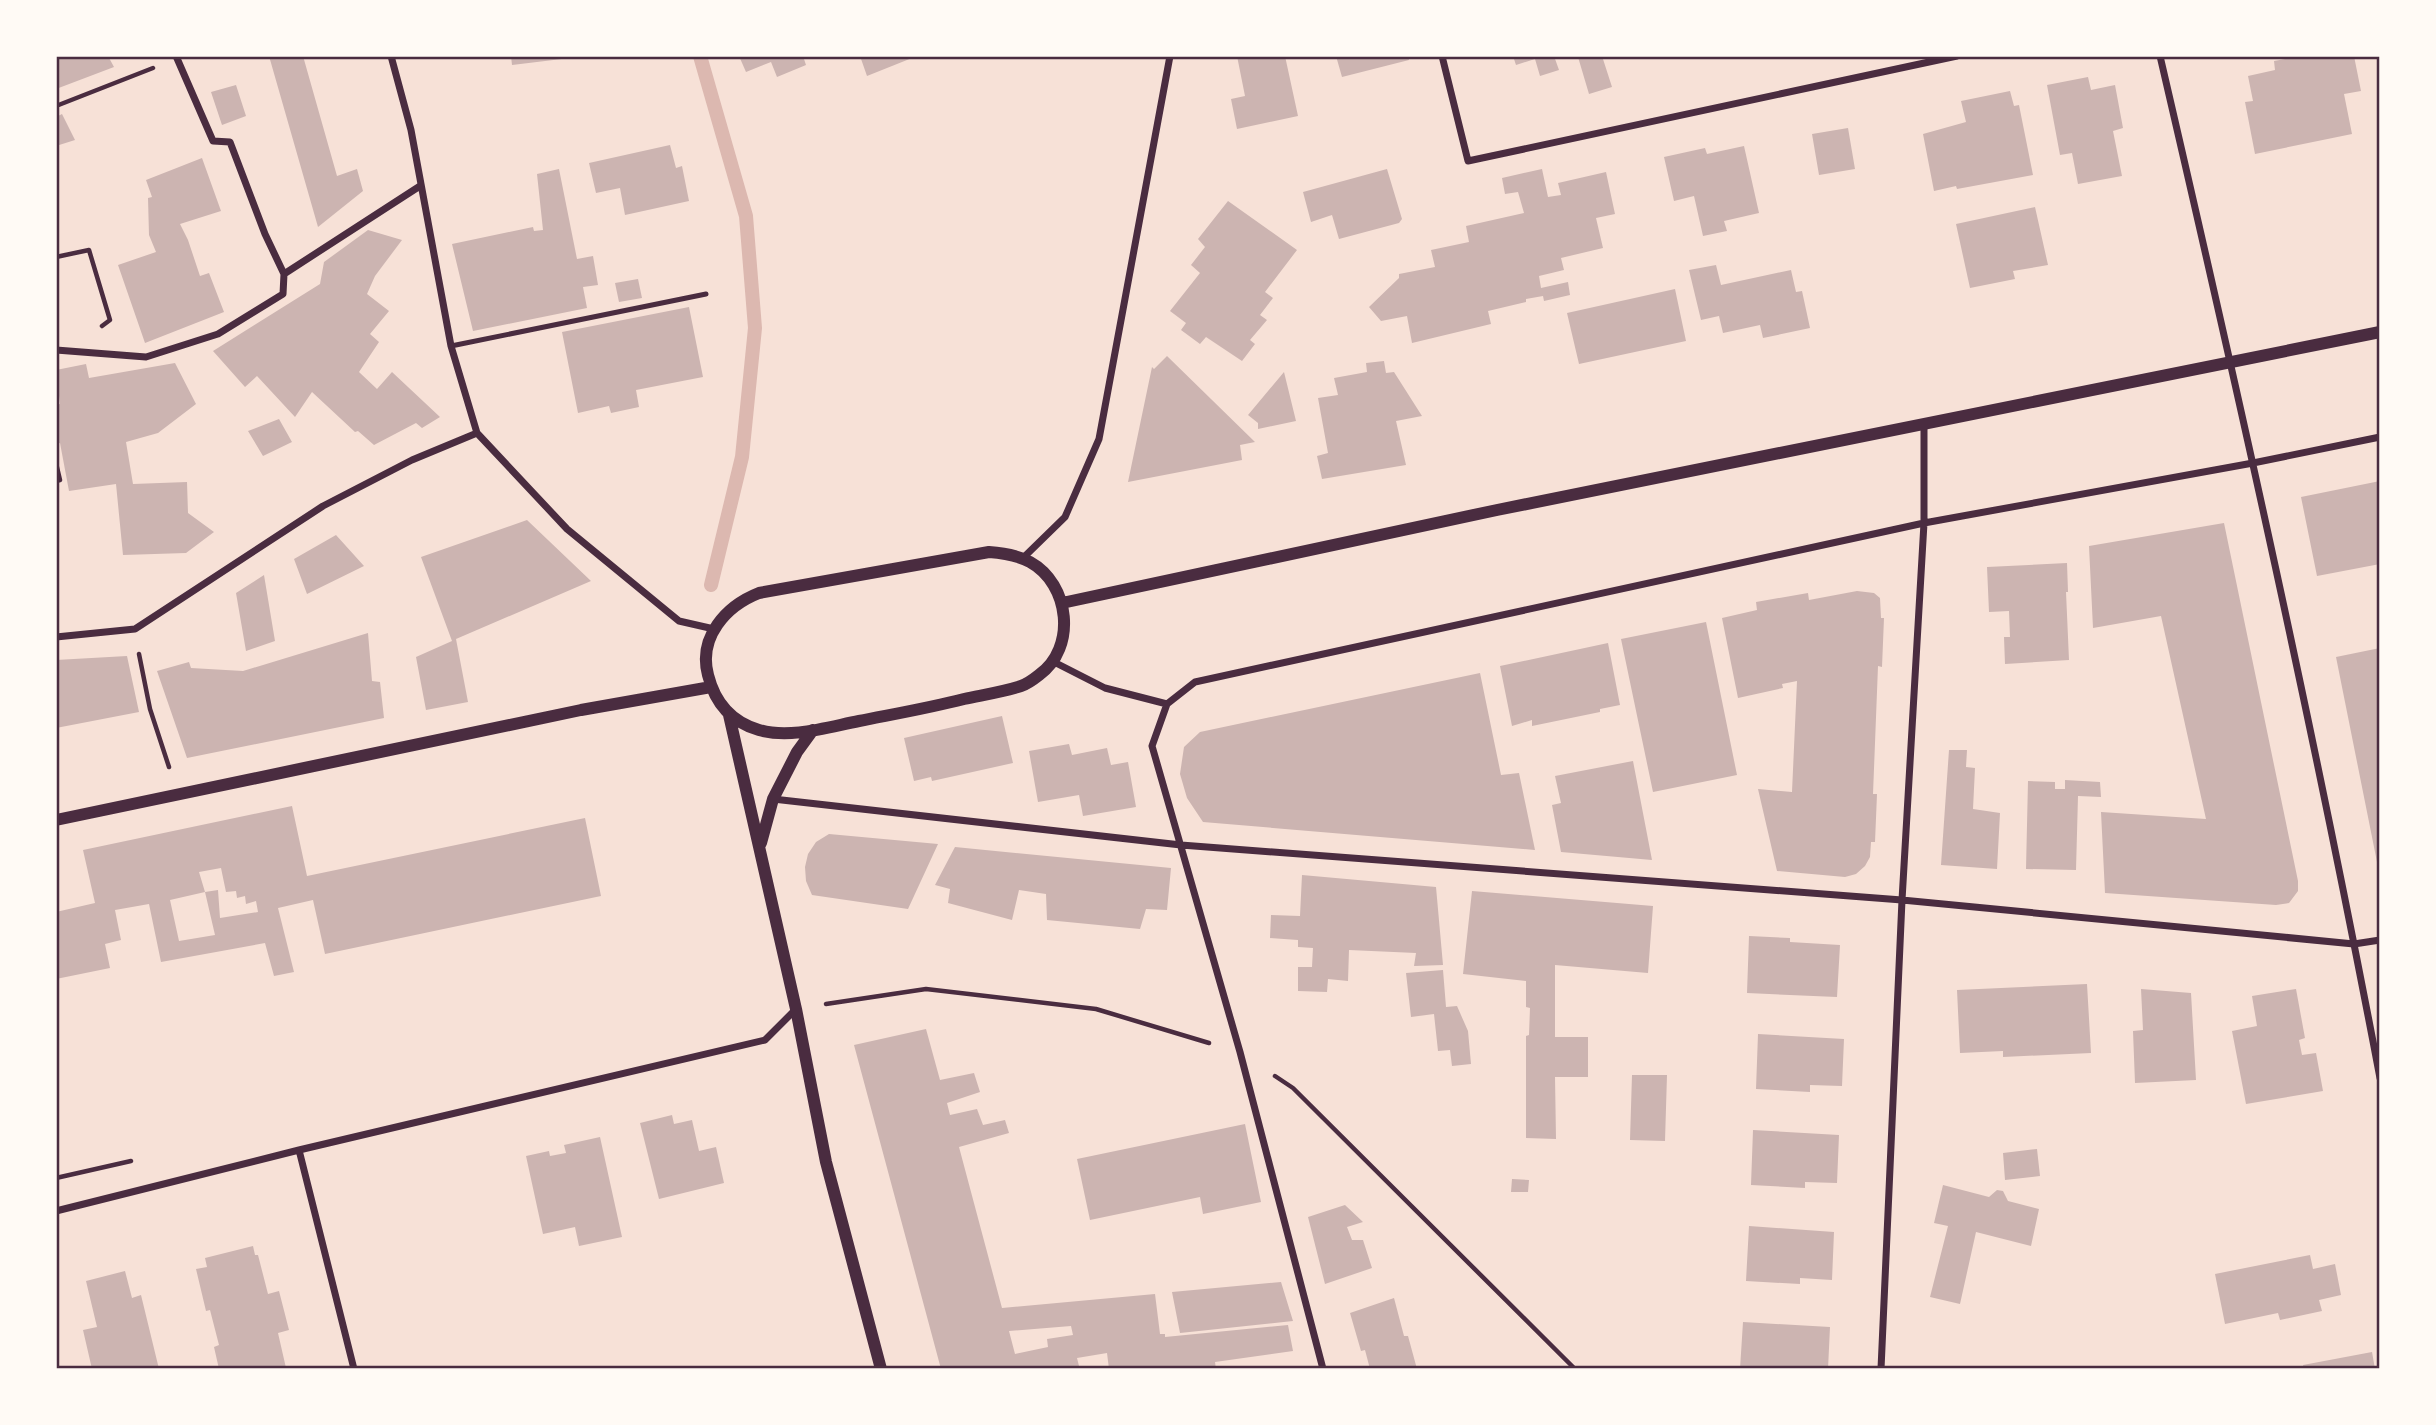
<svg xmlns="http://www.w3.org/2000/svg" width="2436" height="1425" viewBox="0 0 2436 1425" font-family="Barlow,sans-serif">
<rect width="100%" height="100%" fill="#f7e1d7"/>
<g fill="none" stroke-linecap="round" stroke-linejoin="round">
<!-- stream -->
<path stroke="#dcb8b0" stroke-width="14" d="M 700,56 L 746,216 L 755,328 L 742,457 L 711,585"/>
</g>
<!-- building -->
<path fill="#ccb4b1" fill-rule="evenodd" d="M 56,56 L 108,56 L 114,67 L 56,89 Z
M 269,56 L 303,56 L 337,176 L 357,169 L 363,191 L 318,227 Z
M 511,56 L 570,56 L 570,58 L 512,65 Z
M 739,56 L 803,56 L 806,65 L 777,77 L 771,62 L 746,72 Z
M 860,56 L 917,56 L 867,76 Z
M 1237,56 L 1285,56 L 1298,116 L 1237,129 L 1231,99 L 1245,96 Z
M 1336,56 L 1408,56 L 1409,60 L 1342,77 Z
M 1513,56 L 1554,56 L 1559,70 L 1540,76 L 1535,59 L 1516,65 Z
M 1602,56 L 1612,87 L 1589,94 L 1578,57 Z
M 2301,56 L 2354,56 L 2361,91 L 2344,94 L 2352,134 L 2255,154 L 2245,102 L 2253,101 L 2248,76 L 2275,70 L 2274,61 Z
M 2088,77 L 2091,90 L 2115,85 L 2123,128 L 2113,131 L 2122,176 L 2078,184 L 2072,153 L 2060,155 L 2047,85 Z
M 236,85 L 246,116 L 222,125 L 211,92 Z
M 2010,91 L 2014,106 L 2019,105 L 2033,175 L 1957,189 L 1956,186 L 1934,191 L 1923,134 L 1966,122 L 1961,101 Z
M 62,114 L 75,140 L 56,146 L 56,117 Z
M 1848,128 L 1855,169 L 1819,175 L 1812,134 Z
M 670,145 L 676,168 L 682,166 L 689,201 L 625,215 L 620,188 L 596,193 L 589,163 Z
M 1744,146 L 1759,213 L 1724,221 L 1727,231 L 1703,236 L 1694,196 L 1674,201 L 1664,157 L 1705,148 L 1707,154 Z
M 202,158 L 221,211 L 180,224 L 188,240 L 200,276 L 209,273 L 224,312 L 145,343 L 118,265 L 156,252 L 149,235 L 148,198 L 152,197 L 146,180 Z
M 559,169 L 577,259 L 593,256 L 598,285 L 583,287 L 587,308 L 473,331 L 452,244 L 533,227 L 534,231 L 543,230 L 537,174 Z
M 1387,169 L 1402,219 L 1399,223 L 1339,239 L 1332,215 L 1311,222 L 1303,192 Z
M 1542,169 L 1548,197 L 1561,195 L 1558,183 L 1606,172 L 1615,214 L 1596,218 L 1603,248 L 1561,258 L 1564,270 L 1539,276 L 1541,288 L 1568,282 L 1570,295 L 1544,301 L 1543,296 L 1526,299 L 1526,302 L 1488,311 L 1491,324 L 1412,343 L 1407,316 L 1381,321 L 1369,307 L 1399,278 L 1399,274 L 1435,267 L 1431,250 L 1469,242 L 1466,226 L 1524,213 L 1518,192 L 1505,194 L 1502,178 Z
M 1228,201 L 1297,250 L 1265,292 L 1273,298 L 1260,315 L 1267,320 L 1250,340 L 1255,344 L 1242,361 L 1206,337 L 1200,344 L 1181,330 L 1186,323 L 1170,311 L 1200,273 L 1191,265 L 1205,247 L 1198,239 Z
M 2035,207 L 2048,265 L 2013,271 L 2015,279 L 1970,288 L 1956,224 Z
M 368,230 L 402,240 L 375,276 L 367,294 L 389,311 L 370,334 L 379,342 L 359,372 L 377,389 L 392,372 L 440,417 L 422,428 L 416,423 L 374,445 L 358,431 L 355,432 L 312,392 L 295,417 L 257,376 L 245,387 L 213,351 L 320,284 L 324,262 Z
M 1716,265 L 1721,285 L 1791,270 L 1796,292 L 1802,291 L 1810,328 L 1763,338 L 1760,325 L 1723,333 L 1719,316 L 1701,320 L 1689,270 Z
M 638,279 L 642,298 L 619,302 L 615,283 Z
M 1675,289 L 1686,341 L 1579,364 L 1567,313 Z
M 689,307 L 703,377 L 636,390 L 639,407 L 611,413 L 609,406 L 578,413 L 562,332 Z
M 1167,356 L 1255,442 L 1240,445 L 1242,460 L 1128,482 L 1152,367 L 1154,369 Z
M 1384,361 L 1386,373 L 1394,372 L 1422,416 L 1396,421 L 1406,465 L 1322,479 L 1317,456 L 1328,453 L 1318,398 L 1338,395 L 1334,378 L 1367,372 L 1366,363 Z
M 175,363 L 196,404 L 158,433 L 126,442 L 133,484 L 187,482 L 188,513 L 214,532 L 186,553 L 123,555 L 116,484 L 69,491 L 60,443 L 56,444 L 56,405 L 60,404 L 56,370 L 86,364 L 89,378 Z
M 1284,372 L 1296,421 L 1258,429 L 1258,423 L 1248,415 Z
M 279,419 L 292,442 L 263,456 L 248,431 Z
M 2380,481 L 2380,564 L 2317,576 L 2301,497 Z
M 527,520 L 591,581 L 456,639 L 468,702 L 426,710 L 416,657 L 452,641 L 421,557 Z
M 2224,523 L 2298,881 L 2298,891 L 2289,903 L 2276,905 L 2105,893 L 2101,812 L 2206,819 L 2161,616 L 2093,628 L 2089,546 Z
M 336,535 L 364,566 L 307,594 L 294,559 Z
M 2067,563 L 2068,592 L 2066,592 L 2069,660 L 2005,664 L 2004,637 L 2010,637 L 2009,611 L 1989,612 L 1987,567 Z
M 264,575 L 275,641 L 246,651 L 236,593 Z
M 1857,591 L 1874,593 L 1880,598 L 1881,618 L 1884,618 L 1882,667 L 1878,666 L 1873,794 L 1877,794 L 1875,842 L 1871,842 L 1870,857 L 1865,866 L 1856,874 L 1845,877 L 1777,871 L 1758,789 L 1792,792 L 1797,681 L 1782,684 L 1783,688 L 1738,698 L 1722,618 L 1757,610 L 1756,602 L 1808,593 L 1809,600 Z
M 1706,622 L 1737,775 L 1653,792 L 1621,639 Z
M 368,633 L 372,681 L 380,682 L 384,718 L 187,758 L 157,671 L 189,662 L 191,668 L 243,671 Z
M 1608,643 L 1620,705 L 1600,709 L 1600,712 L 1532,726 L 1532,720 L 1512,726 L 1500,666 Z
M 2380,648 L 2380,871 L 2379,872 L 2336,657 Z
M 127,656 L 139,712 L 56,728 L 56,660 Z
M 1480,673 L 1501,775 L 1519,773 L 1535,850 L 1203,822 L 1187,798 L 1180,774 L 1184,747 L 1200,732 Z
M 1002,716 L 1013,763 L 932,781 L 931,777 L 914,781 L 904,738 Z
M 1069,744 L 1072,755 L 1107,748 L 1111,765 L 1128,762 L 1136,807 L 1083,816 L 1079,795 L 1038,802 L 1029,751 Z
M 1949,750 L 1967,750 L 1966,767 L 1975,768 L 1973,809 L 2000,813 L 1997,869 L 1941,865 Z
M 1633,761 L 1652,860 L 1561,852 L 1552,805 L 1561,803 L 1555,776 Z
M 2065,780 L 2100,782 L 2101,797 L 2078,796 L 2076,870 L 2026,869 L 2028,781 L 2055,782 L 2055,789 L 2065,789 Z
M 292,806 L 307,876 L 585,818 L 601,896 L 325,954 L 313,900 L 278,908 L 294,972 L 274,976 L 265,943 L 161,962 L 149,904 L 115,910 L 121,940 L 105,944 L 110,968 L 56,979 L 56,912 L 95,903 L 83,850 ZM 221,868 L 226,892 L 236,891 L 237,898 L 245,896 L 246,904 L 256,901 L 258,912 L 220,918 L 218,890 L 205,892 L 199,872 ZM 205,892 L 215,935 L 179,941 L 170,900 Z
M 829,834 L 938,844 L 908,909 L 812,895 L 806,881 L 805,867 L 808,854 L 816,842 Z
M 955,847 L 1171,868 L 1167,910 L 1146,909 L 1140,929 L 1047,920 L 1046,894 L 1019,890 L 1012,920 L 948,903 L 950,889 L 935,885 Z
M 1302,875 L 1436,887 L 1443,965 L 1414,966 L 1416,953 L 1349,950 L 1348,981 L 1328,979 L 1327,992 L 1298,991 L 1298,967 L 1312,967 L 1313,948 L 1298,947 L 1298,940 L 1270,938 L 1271,915 L 1300,916 Z
M 1472,891 L 1653,906 L 1648,973 L 1555,965 L 1555,1037 L 1588,1037 L 1588,1077 L 1555,1077 L 1556,1139 L 1526,1138 L 1526,1036 L 1529,1035 L 1530,1008 L 1526,1007 L 1526,981 L 1463,974 Z
M 1749,936 L 1790,938 L 1790,942 L 1840,945 L 1837,997 L 1747,993 Z
M 1443,970 L 1446,1007 L 1457,1006 L 1468,1031 L 1471,1064 L 1452,1066 L 1450,1050 L 1438,1051 L 1434,1014 L 1411,1017 L 1406,973 Z
M 2087,984 L 2091,1053 L 2003,1057 L 2003,1051 L 1960,1053 L 1957,990 Z
M 2141,989 L 2191,993 L 2196,1080 L 2135,1083 L 2133,1031 L 2143,1030 Z
M 2296,989 L 2305,1038 L 2299,1040 L 2302,1055 L 2316,1053 L 2323,1091 L 2246,1104 L 2232,1031 L 2257,1026 L 2252,996 Z
M 926,1029 L 940,1080 L 974,1073 L 980,1092 L 947,1103 L 950,1115 L 977,1109 L 983,1125 L 1005,1120 L 1009,1133 L 959,1147 L 1002,1308 L 1155,1294 L 1160,1334 L 1165,1334 L 1165,1337 L 1288,1325 L 1293,1351 L 1215,1362 L 1216,1369 L 1109,1369 L 1107,1353 L 1077,1358 L 1079,1366 L 1062,1369 L 941,1369 L 854,1045 ZM 1071,1326 L 1073,1335 L 1047,1339 L 1048,1347 L 1015,1354 L 1009,1331 Z
M 1758,1034 L 1844,1039 L 1842,1086 L 1810,1085 L 1810,1092 L 1756,1089 Z
M 1632,1075 L 1667,1075 L 1665,1141 L 1630,1140 Z
M 672,1115 L 674,1124 L 692,1120 L 699,1151 L 716,1147 L 724,1183 L 659,1199 L 640,1123 Z
M 1245,1124 L 1261,1202 L 1203,1214 L 1200,1197 L 1090,1220 L 1077,1159 Z
M 1753,1130 L 1839,1135 L 1837,1183 L 1805,1182 L 1805,1188 L 1751,1185 Z
M 600,1137 L 622,1237 L 579,1246 L 575,1227 L 543,1234 L 526,1156 L 549,1151 L 550,1156 L 566,1153 L 564,1145 Z
M 2037,1149 L 2040,1176 L 2005,1180 L 2003,1153 Z
M 1512,1179 L 1529,1180 L 1528,1192 L 1511,1192 Z
M 1943,1185 L 1989,1197 L 1997,1190 L 2003,1191 L 2008,1201 L 2039,1209 L 2031,1246 L 1976,1232 L 1960,1304 L 1930,1297 L 1948,1226 L 1934,1223 Z
M 1345,1205 L 1363,1222 L 1347,1227 L 1352,1240 L 1363,1240 L 1372,1268 L 1325,1284 L 1308,1217 Z
M 1749,1226 L 1834,1232 L 1832,1280 L 1800,1278 L 1800,1284 L 1746,1281 Z
M 253,1246 L 255,1255 L 258,1255 L 268,1294 L 279,1291 L 289,1330 L 278,1333 L 286,1368 L 219,1369 L 214,1347 L 219,1345 L 210,1310 L 206,1311 L 196,1269 L 207,1267 L 205,1258 Z
M 2310,1255 L 2313,1269 L 2335,1264 L 2341,1295 L 2319,1300 L 2322,1311 L 2280,1320 L 2278,1313 L 2225,1324 L 2215,1274 Z
M 125,1271 L 132,1298 L 141,1295 L 159,1369 L 92,1369 L 83,1330 L 97,1327 L 86,1281 Z
M 1281,1282 L 1293,1321 L 1180,1333 L 1172,1292 Z
M 1394,1298 L 1404,1336 L 1408,1336 L 1417,1369 L 1370,1369 L 1365,1350 L 1361,1351 L 1350,1313 Z
M 1743,1322 L 1830,1327 L 1828,1369 L 1740,1369 Z
M 2372,1352 L 2375,1369 L 2304,1369 L 2303,1365 Z"/>
<g fill="none" stroke-linecap="round" stroke-linejoin="round">
<!-- path -->
<path stroke="#4a2c40" stroke-width="4.5" d="M 56,106 L 153,68
M 56,257 L 89,250 L 110,320 L 102,326
M 56,463 L 60,480 L 56,481
M 139,654 L 150,709 L 169,767
M 826,1004 L 926,989 L 1096,1009 L 1209,1043
M 1275,1076 L 1293,1088 L 1575,1369
M 56,1178 L 131,1161"/>
<!-- service -->
<path stroke="#4a2c40" stroke-width="5" d="M 451,346 L 706,294"/>
<!-- minor -->
<path stroke="#4a2c40" stroke-width="7" d="M 176,56 L 213,141 L 230,142 L 265,234 L 284,274
M 391,56 L 411,130 L 451,346 L 477,433 L 567,529 L 679,621 L 714,629
M 1442,56 L 1468,161 L 1957,56
M 2160,56 C 2239,396 2315,736 2380,1078
M 56,350 L 146,357 L 218,334 L 283,294 L 284,274 L 420,186
M 1023,558 L 1065,517 L 1099,439 L 1170,56
M 56,637 L 135,629 L 323,506 L 412,460 L 477,433
M 1052,661 L 1105,688 L 1167,704
M 1167,704 L 1195,682 L 1924,523 L 2253,463 L 2380,437
M 1167,704 L 1152,746 L 1240,1052 L 1323,1369
M 773,799 L 1181,845 L 1902,900 L 2354,944 L 2380,940
M 299,1150 L 354,1369
M 56,1211 L 299,1150 L 765,1040 L 796,1009
M 1881,1369 L 1902,900 L 1924,523 L 1924,423"/>
<!-- tertiary -->
<path stroke="#4a2c40" stroke-width="12" d="M 989,552 C 1004,553 1017,555 1030,562 C 1070,584 1077,648 1039,675 C 1034,679 1027,684 1021,686 C 1002,692 982,695 964,699 C 929,708 894,714 859,721 C 828,727 790,739 759,730 C 731,722 715,703 708,675 C 698,637 726,606 759,593 Z
M 1062,603 L 1497,510 L 2380,332
M 729,715 L 796,1009 L 826,1162 L 881,1369
M 56,820 L 581,710 L 711,687
M 761,843 L 773,799 L 797,752 L 813,730"/>
</g>
<!-- border -->
<rect width="2436" height="1425" fill="none" stroke="#fffaf5" stroke-width="116"/>
<rect x="58" y="58" width="2320" height="1309" fill="none" stroke="#4a2c40" stroke-width="2.5"/>
</svg>
